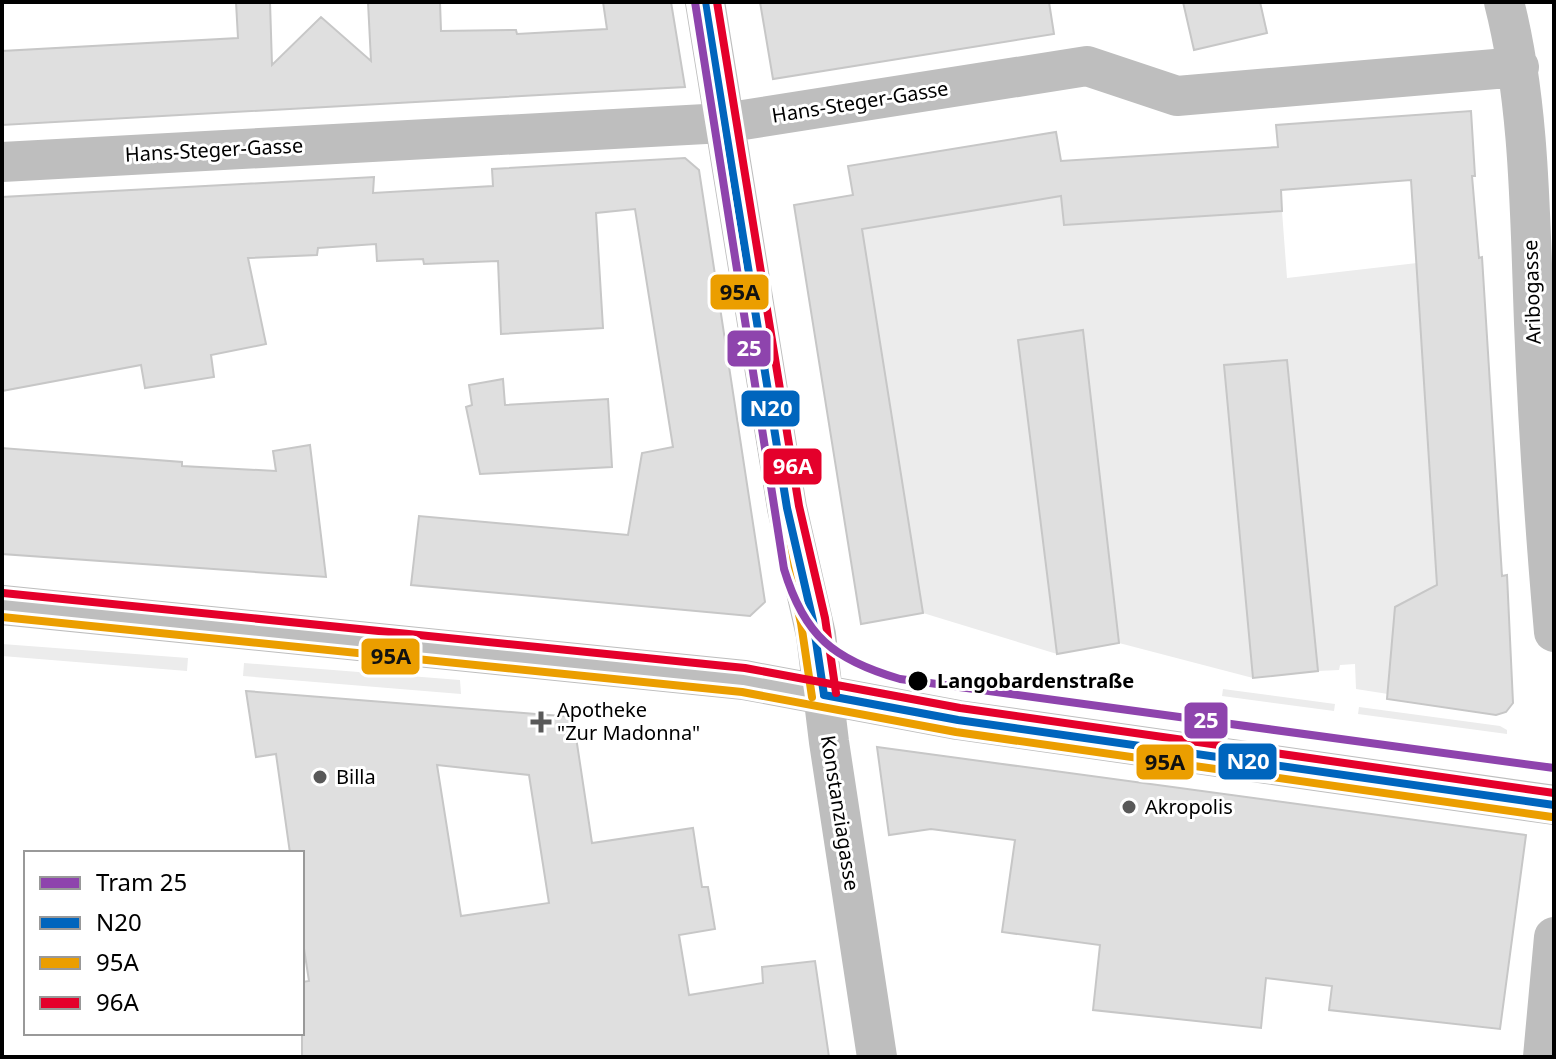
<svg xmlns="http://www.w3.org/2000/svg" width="1556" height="1059" viewBox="0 0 1556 1059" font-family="'Noto Sans',sans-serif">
<rect width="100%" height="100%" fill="#fff"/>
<!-- green -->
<path fill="#ececec" d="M 1061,196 L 1064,225 L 1282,211 L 1287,278 L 1417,263 L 1439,584 L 1395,608 L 1388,694 L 1356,689 L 1355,664 L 1340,665 L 1339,670 L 1318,671 L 1287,361 L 1224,366 L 1253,678 L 1119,643 L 1083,330 L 1019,340 L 1057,654 L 923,613 L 862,229 Z
M 2,644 L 188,658 L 187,671 L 2,656 Z
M 244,663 L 460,680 L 461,694 L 243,676 Z
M 1223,689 L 1335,704 L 1334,711 L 1222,696 Z
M 1359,707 L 1500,726 L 1507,730 L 1507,734 L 1358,714 Z"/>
<!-- building -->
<path fill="#dfdfdf" stroke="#c7c7c7" stroke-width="2" fill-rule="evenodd" d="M 236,2 L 270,2 L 272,65 L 321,17 L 371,61 L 368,2 L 440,2 L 441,31 L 516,30 L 517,34 L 607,29 L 603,2 L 671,2 L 685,87 L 2,125 L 2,51 L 238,38 Z
M 760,2 L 1049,2 L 1054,34 L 773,79 Z
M 1183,2 L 1260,2 L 1267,33 L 1194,50 Z
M 1471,111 L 1475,176 L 1472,176 L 1479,258 L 1482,257 L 1502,576 L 1507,575 L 1513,703 L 1506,712 L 1496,715 L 1387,699 L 1395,607 L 1437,585 L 1411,180 L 1281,190 L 1282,211 L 1064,225 L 1061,196 L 862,229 L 923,613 L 861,624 L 794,205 L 853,195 L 848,166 L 1056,132 L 1061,161 L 1278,147 L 1276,125 Z
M 685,158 L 699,170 L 765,602 L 750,616 L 411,585 L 419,516 L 628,535 L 642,453 L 673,447 L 635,209 L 596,213 L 603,328 L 501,334 L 498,261 L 424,264 L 423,259 L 377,261 L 376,244 L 318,248 L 317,255 L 248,258 L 266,344 L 211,355 L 214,377 L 145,388 L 141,365 L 2,391 L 2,197 L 374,177 L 373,193 L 493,186 L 492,169 Z
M 1083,330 L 1119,643 L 1057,654 L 1018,340 Z
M 1287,360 L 1318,671 L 1253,678 L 1224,365 Z
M 503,379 L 505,405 L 608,399 L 612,467 L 480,474 L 466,407 L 472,405 L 469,385 Z
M 310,445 L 326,577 L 2,554 L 2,448 L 182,462 L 182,466 L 276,471 L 273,451 Z
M 246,691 L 573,717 L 592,843 L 693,828 L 702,887 L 708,887 L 715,929 L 679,935 L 689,995 L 763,983 L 762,967 L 815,961 L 829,1057 L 302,1057 L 302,982 L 309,981 L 302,936 L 302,853 L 290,853 L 276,754 L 256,757 ZM 437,765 L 529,775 L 549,903 L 461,916 Z
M 877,747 L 1526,835 L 1500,1029 L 1329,1010 L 1332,986 L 1266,978 L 1261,1028 L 1093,1010 L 1100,945 L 1002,932 L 1015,840 L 931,829 L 889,835 Z"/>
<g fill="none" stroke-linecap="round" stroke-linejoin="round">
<!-- minor -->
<path stroke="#bebebe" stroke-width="40" d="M 705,2 L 787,508 L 816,635 L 829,742 L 877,1057
M 1504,2 C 1530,103 1530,218 1534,323 C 1538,426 1545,529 1554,632
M 2,162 L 724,123 L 1087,66 L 1177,96 L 1519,67
M 2,605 L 744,680 L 958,720 L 1554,805
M 1543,1057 L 1554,937"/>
<!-- bus-1 casing -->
<g stroke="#fff" stroke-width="14">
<path id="bus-1" d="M 705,2 L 787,508 L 813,621 L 824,695
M 824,695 L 958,720 L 1554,805"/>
</g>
<!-- bus-2 casing -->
<g stroke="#fff" stroke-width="14">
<path id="bus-2" d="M 693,4 L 775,510 L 801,623 L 812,697
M 2,617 L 742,692 L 956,732 L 1552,817"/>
</g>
<!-- bus-3 casing -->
<g stroke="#fff" stroke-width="14">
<path id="bus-3" d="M 717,2 L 799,506 L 825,618 L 836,693
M 3,593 L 745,668 L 960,708 L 1554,793"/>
</g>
<!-- bus-1 -->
<use href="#bus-1" stroke="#0065bd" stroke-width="8"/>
<!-- bus-2 -->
<use href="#bus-2" stroke="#eb9e00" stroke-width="8"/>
<!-- bus-3 -->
<use href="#bus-3" stroke="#e4002b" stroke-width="8"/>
<!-- tram-1 casing -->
<g stroke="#fff" stroke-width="14">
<path id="tram-1" d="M 695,2 L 784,569 C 804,636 834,660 900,679 L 1554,768"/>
</g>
<!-- tram-1 -->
<use href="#tram-1" stroke="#8e44ad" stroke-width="8"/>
</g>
<!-- markers -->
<circle fill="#000" stroke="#fff" stroke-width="3" cx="918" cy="681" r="11"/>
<g fill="#595959" stroke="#fff" stroke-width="3">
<path d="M537 710h8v8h8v8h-8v8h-8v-8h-8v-8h8z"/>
<circle cx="320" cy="777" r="8"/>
<circle cx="1129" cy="807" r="8"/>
</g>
<g text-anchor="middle" stroke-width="6" stroke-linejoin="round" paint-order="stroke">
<!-- street labels -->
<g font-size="20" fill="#000" stroke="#fff">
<text transform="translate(860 102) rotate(-9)" y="7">Hans-Steger-Gasse</text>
<text transform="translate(214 150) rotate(-3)" y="7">Hans-Steger-Gasse</text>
<text transform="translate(1532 292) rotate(-92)" y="7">Aribogasse</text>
<text transform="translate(840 813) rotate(81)" y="7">Konstanziagasse</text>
</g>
<!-- stop labels -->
<g font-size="20" font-weight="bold" fill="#000" stroke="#fff" text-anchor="start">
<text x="937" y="688">Langobardenstraße</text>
</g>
<!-- poi labels -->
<g font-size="20" fill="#000" stroke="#fff" text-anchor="start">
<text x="557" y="717">Apotheke<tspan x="557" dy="23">"Zur Madonna"</tspan></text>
<text x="336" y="784">Billa</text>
<text x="1145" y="814">Akropolis</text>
</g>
</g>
<g stroke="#fff" stroke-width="3">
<rect x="709" y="273" width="61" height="38" rx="8" fill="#eb9e00"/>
<rect x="726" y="329" width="46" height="39" rx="8" fill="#8e44ad"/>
<rect x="740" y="389" width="61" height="39" rx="8" fill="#0065bd"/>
<rect x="762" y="447" width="61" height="39" rx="8" fill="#e4002b"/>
<rect x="360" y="637" width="61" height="39" rx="8" fill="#eb9e00"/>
<rect x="1183" y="701" width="46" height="39" rx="8" fill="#8e44ad"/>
<rect x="1217" y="742" width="61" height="39" rx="8" fill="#0065bd"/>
<rect x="1135" y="743" width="60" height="38" rx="8" fill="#eb9e00"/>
</g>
<g font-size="22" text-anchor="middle" font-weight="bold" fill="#fff">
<text x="749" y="356">25</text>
<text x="771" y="416">N20</text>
<text x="793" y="474">96A</text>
<text x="1206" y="728">25</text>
<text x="1248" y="769">N20</text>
</g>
<g font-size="22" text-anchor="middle" font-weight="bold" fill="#111">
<text x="740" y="300">95A</text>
<text x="391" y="664">95A</text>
<text x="1165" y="770">95A</text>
</g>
<!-- border -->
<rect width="1556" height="1059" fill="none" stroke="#000000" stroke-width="8"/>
<!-- legend -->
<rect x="24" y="851" width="280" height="184" fill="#ffffff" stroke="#999999" stroke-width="2"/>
<rect x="40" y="877" width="40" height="12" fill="#8e44ad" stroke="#999999" stroke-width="2"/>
<text x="96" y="891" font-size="24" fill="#000000">Tram 25</text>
<rect x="40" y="917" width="40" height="12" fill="#0065bd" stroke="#999999" stroke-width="2"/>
<text x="96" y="931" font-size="24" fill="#000000">N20</text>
<rect x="40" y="957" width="40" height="12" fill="#eb9e00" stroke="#999999" stroke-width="2"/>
<text x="96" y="971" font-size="24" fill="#000000">95A</text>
<rect x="40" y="997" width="40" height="12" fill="#e4002b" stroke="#999999" stroke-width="2"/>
<text x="96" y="1011" font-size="24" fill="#000000">96A</text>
</svg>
